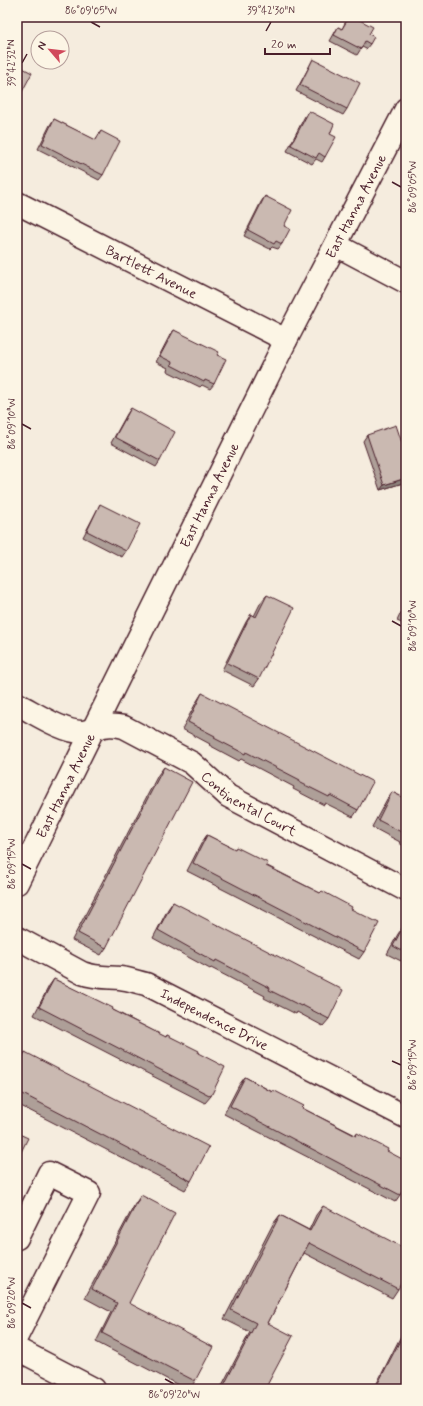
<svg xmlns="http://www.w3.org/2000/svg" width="423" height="1406" viewBox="0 0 423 1406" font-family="Mynerve,sans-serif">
<rect width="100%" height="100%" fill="#f5ecde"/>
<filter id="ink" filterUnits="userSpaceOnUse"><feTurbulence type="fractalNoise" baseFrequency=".025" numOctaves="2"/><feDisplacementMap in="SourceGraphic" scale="8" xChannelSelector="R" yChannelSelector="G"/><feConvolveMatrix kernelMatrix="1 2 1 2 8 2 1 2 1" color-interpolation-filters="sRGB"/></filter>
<g filter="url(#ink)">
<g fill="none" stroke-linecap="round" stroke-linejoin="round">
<!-- minor casing -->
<g stroke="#4a1f2b" stroke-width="25">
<g id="minor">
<path id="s1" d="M 17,203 L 286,340"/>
<path d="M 336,245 L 406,282"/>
<path id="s2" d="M 17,704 C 35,713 63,732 82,732 C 88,732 92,729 97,728 C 106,724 115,725 124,727 L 192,763 L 228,796 L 406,890"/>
<path id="s3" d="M 17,938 L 82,973 C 95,978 107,977 120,978 C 129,979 137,982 146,984 L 406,1117"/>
<path d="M 17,1238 L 49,1173 L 89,1193 L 17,1336"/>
<path d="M 17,1349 L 94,1389"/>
</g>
</g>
<!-- major casing -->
<g stroke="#4a1f2b" stroke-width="25">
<g id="major">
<path id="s4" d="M 17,883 L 286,340 L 406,109"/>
</g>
</g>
<!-- minor -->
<use href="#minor" stroke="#fcf5e5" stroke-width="22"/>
<!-- major -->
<use href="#major" stroke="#fcf5e5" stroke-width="22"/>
</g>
<!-- wall -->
<path fill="#ae9f98" stroke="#4a1f2b" d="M 348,17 L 354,17 L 369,34 L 370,44 L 366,49 L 362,47 L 357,55 L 330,41 L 338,27 L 342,29 Z
M 313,59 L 347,109 L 343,115 L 296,91 L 310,65 Z
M 309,111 L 330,134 L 325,157 L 322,162 L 316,159 L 312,164 L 287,151 L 305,116 Z
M 54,119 L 95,140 L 101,131 L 103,175 L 99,180 L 38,149 L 50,125 Z
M 265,196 L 284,226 L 282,244 L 278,249 L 272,247 L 270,249 L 244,236 L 261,202 Z
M 174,330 L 217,355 L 214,384 L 210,389 L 202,385 L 200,387 L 167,371 L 168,368 L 156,362 L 170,335 Z
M 131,408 L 160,461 L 156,467 L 111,443 L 127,414 Z
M 367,435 L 406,482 L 380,490 L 363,441 Z
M 100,504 L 126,551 L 122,557 L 83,537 L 97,510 Z
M 267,595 L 259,679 L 254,686 L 222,670 L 246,622 L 251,614 L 254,616 L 261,602 Z
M 406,602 L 406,625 L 397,621 Z
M 202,693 L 358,810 L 353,817 L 325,803 L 324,805 L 293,789 L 294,787 L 241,759 L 239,761 L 209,745 L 210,744 L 182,729 L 197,701 Z
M 164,767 L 106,948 L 101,955 L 72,940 L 158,775 Z
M 392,792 L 406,799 L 406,847 L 399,843 L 400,842 L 372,827 L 387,799 Z
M 207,835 L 351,909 L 364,952 L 359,959 L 187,871 L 202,842 Z
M 173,902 L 329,1019 L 323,1026 L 297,1012 L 296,1014 L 264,998 L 265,996 L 211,968 L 210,969 L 153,938 L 168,909 Z
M 403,927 L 406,953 L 401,961 L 387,954 L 398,934 Z
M 54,979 L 165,1037 L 167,1035 L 198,1053 L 211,1096 L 205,1103 L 34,1015 L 49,986 Z
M 25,1052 L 191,1181 L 185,1190 L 17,1104 L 17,1064 Z
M 245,1077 L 302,1108 L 387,1151 L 400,1195 L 395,1202 L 224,1114 L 239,1085 Z
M 141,1195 L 129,1303 L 195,1381 L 190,1389 L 186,1389 L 96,1342 L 111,1312 L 85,1298 L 135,1204 Z
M 323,1206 L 398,1289 L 392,1298 L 304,1253 L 268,1323 L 265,1389 L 220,1389 L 250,1332 L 224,1319 L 273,1224 L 280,1215 L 309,1230 L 316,1215 Z
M 406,1326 L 406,1389 L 374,1389 Z"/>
<!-- shaded-wall -->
<path fill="#8d827c" stroke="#4a1f2b" d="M 406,478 L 406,482 L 380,490 L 384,485 Z"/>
<!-- building -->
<path fill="#cab9b1" stroke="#4a1f2b" d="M 349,17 L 354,17 L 373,27 L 369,34 L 374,37 L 370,44 L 365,41 L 361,49 L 334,35 L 338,27 L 342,29 Z
M 313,59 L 360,83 L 347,109 L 300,85 Z
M 17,65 L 32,73 L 17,101 Z
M 309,111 L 334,124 L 330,134 L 336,137 L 325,157 L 319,153 L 316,158 L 291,145 Z
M 54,119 L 96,140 L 101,131 L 120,141 L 103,175 L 42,144 Z
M 265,196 L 292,210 L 284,226 L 290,229 L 282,244 L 276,241 L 274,244 L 248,230 Z
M 174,330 L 219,352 L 217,355 L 226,359 L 214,384 L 205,380 L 204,382 L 171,365 L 172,362 L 160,356 Z
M 131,408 L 175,432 L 160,461 L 115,437 Z
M 396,425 L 402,443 L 406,441 L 406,478 L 384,485 L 367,435 Z
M 100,504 L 140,524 L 126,551 L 87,531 Z
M 267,595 L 294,608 L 259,679 L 227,663 L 251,614 L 256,617 Z
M 406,606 L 406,613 L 403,612 Z
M 202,693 L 373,782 L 358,810 L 330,795 L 329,797 L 299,782 L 300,780 L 246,752 L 245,754 L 214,738 L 215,736 L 188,722 Z
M 164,767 L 192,782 L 106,948 L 78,933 Z
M 392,792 L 406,799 L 406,837 L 405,836 L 405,834 L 378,820 Z
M 207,835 L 235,849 L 236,847 L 268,863 L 266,866 L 320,893 L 322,891 L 352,907 L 351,909 L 379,923 L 364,952 L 193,863 Z
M 173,902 L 343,990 L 329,1019 L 302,1005 L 301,1006 L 269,990 L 270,988 L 216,960 L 215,962 L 158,930 Z
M 403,927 L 406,928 L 406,953 L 393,946 Z
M 54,979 L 113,1008 L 112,1010 L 166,1037 L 167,1035 L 199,1051 L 198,1053 L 225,1067 L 211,1096 L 39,1007 Z
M 25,1052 L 209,1147 L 191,1181 L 17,1091 L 17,1067 Z
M 245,1077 L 272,1092 L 273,1090 L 304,1106 L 302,1108 L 356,1136 L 357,1133 L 388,1149 L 387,1151 L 406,1161 L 406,1183 L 400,1195 L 230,1106 Z
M 17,1133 L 28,1138 L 17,1160 Z
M 141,1195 L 175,1213 L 129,1303 L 213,1347 L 195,1381 L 102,1333 L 117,1303 L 92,1289 Z
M 323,1206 L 406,1249 L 406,1274 L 398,1289 L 309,1243 L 268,1323 L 293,1336 L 265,1389 L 222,1389 L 256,1323 L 231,1310 L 280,1215 L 310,1231 Z
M 406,1329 L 406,1389 L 375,1389 Z"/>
</g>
<!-- ticks -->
<path fill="none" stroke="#4a1f2b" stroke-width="1.5" d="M 91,22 L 100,27M 266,31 L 271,22M 22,63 L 27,54M 392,182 L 401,187M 22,424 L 31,429M 392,621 L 401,626M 22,864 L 31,869M 392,1061 L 401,1065M 22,1303 L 31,1308M 165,1379 L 174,1384"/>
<g text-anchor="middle" stroke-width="3" stroke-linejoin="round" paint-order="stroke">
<!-- street labels -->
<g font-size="14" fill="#4a1f2b" stroke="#fcf5e5">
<text dy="5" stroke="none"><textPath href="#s4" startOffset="757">East Hanna Avenue</textPath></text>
<text dy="5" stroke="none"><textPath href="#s1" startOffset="151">Bartlett Avenue</textPath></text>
<text dy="5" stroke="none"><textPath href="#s4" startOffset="433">East Hanna Avenue</textPath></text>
<text dy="5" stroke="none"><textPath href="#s4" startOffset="109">East Hanna Avenue</textPath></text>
<text dy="5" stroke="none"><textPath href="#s2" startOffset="262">Continental Court</textPath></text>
<text dy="5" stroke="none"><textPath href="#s3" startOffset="216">Independence Drive</textPath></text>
</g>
</g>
<!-- margin -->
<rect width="423" height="1406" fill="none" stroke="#fcf5e5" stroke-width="44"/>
<!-- north arrow -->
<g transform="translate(50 50) rotate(298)"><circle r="19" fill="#fcf5e5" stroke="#b59f9b"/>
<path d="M0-3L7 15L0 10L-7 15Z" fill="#d1495b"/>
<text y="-6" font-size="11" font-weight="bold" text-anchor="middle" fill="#4a1f2b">N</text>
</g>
<!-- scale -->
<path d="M265 48v6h65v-6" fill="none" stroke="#4a1f2b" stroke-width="2"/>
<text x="271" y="48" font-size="12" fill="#4a1f2b" stroke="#fcf5e5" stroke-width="3" paint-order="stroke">20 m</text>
<rect x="22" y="22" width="379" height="1362" fill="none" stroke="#4a1f2b" stroke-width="1.5"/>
<g font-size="10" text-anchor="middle" fill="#4a1f2b">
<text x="91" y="14">86°09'05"W</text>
<text x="271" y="14">39°42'30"N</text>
<text transform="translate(11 63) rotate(-90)" y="4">39°42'32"N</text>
<text transform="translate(412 187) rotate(-90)" y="4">86°09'05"W</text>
<text transform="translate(11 424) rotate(-90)" y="4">86°09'10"W</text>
<text transform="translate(412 626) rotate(-90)" y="4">86°09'10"W</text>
<text transform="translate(11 864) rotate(-90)" y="4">86°09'15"W</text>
<text transform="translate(412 1065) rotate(-90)" y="4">86°09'15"W</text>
<text transform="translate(11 1303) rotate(-90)" y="4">86°09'20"W</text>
<text x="174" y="1398">86°09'20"W</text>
</g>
</svg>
